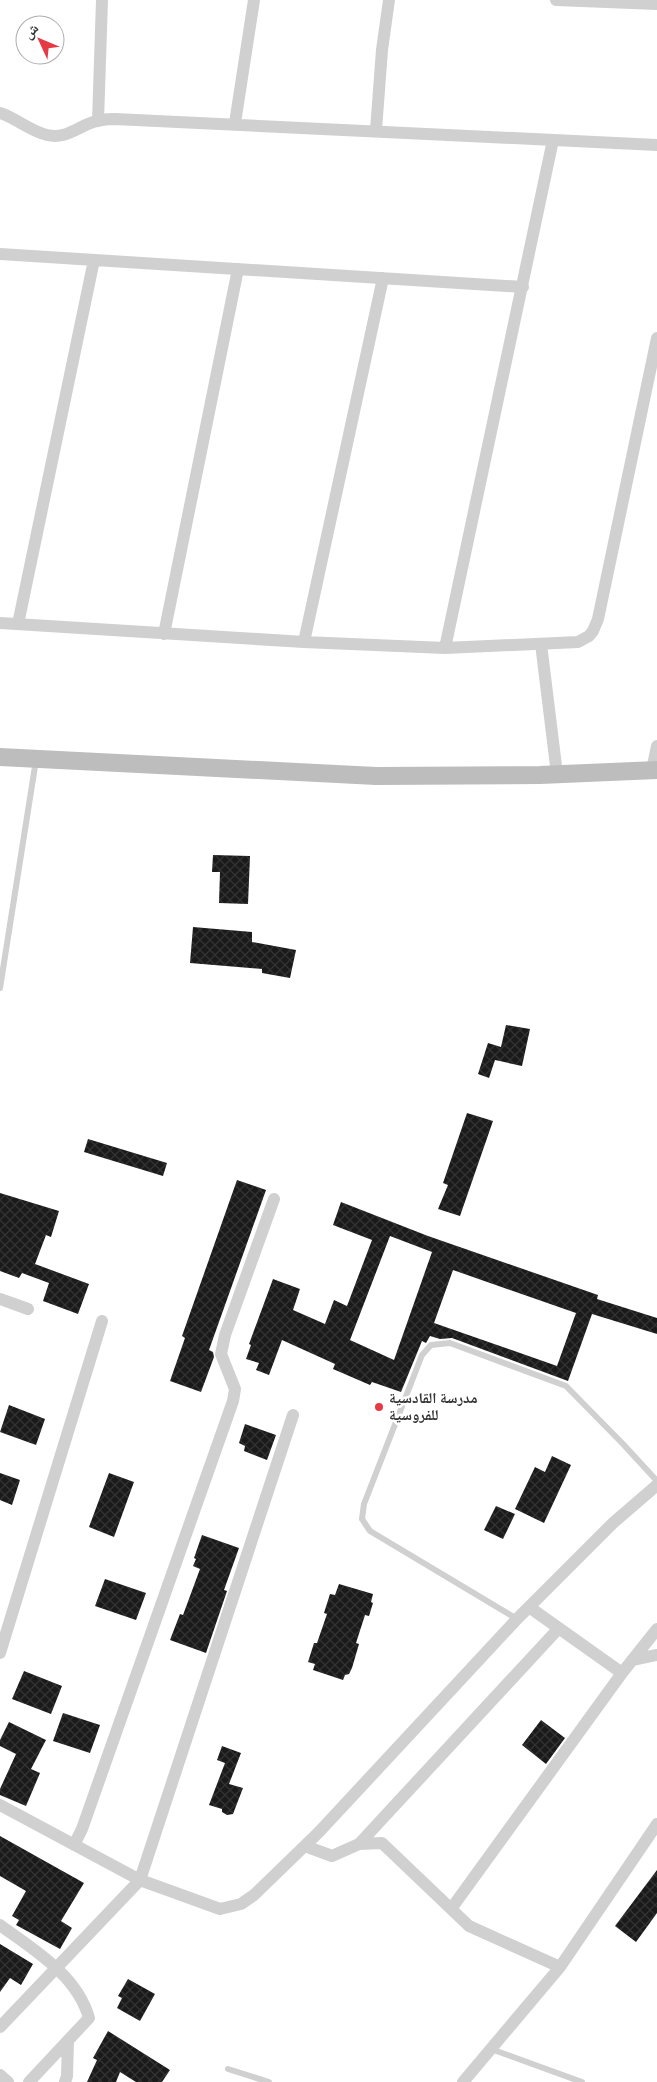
<svg xmlns="http://www.w3.org/2000/svg" width="657" height="2082" viewBox="0 0 657 2082" font-family="'DM Sans','Noto Naskh Arabic',sans-serif">
<defs>
<pattern id="building-cross-hatch" width="8" height="8" patternUnits="userSpaceOnUse" patternTransform="scale(1.25)"><rect width="8" height="8" fill="#1a1a1a"/><path d="M0 0l8 8M0 8l8-8" fill="none" stroke="#333"/></pattern>
</defs>
<rect width="100%" height="100%" fill="#fff"/>
<!-- building -->
<path fill="url(#building-cross-hatch)" fill-rule="evenodd" d="M 213,855 L 250,856 L 248,904 L 219,903 L 220,872 L 212,872 Z
M 193,927 L 252,932 L 252,942 L 296,950 L 290,978 L 262,973 L 262,969 L 190,963 Z
M 506,1025 L 530,1029 L 522,1066 L 495,1060 L 489,1078 L 478,1074 L 488,1043 L 501,1047 Z
M 467,1113 L 493,1121 L 460,1216 L 438,1209 L 448,1185 L 443,1183 Z
M 88,1139 L 167,1163 L 163,1176 L 84,1152 Z
M 237,1180 L 266,1190 L 209,1350 L 213,1352 L 214,1357 L 201,1392 L 170,1381 L 185,1338 L 182,1336 Z
M 0,1193 L 59,1211 L 51,1237 L 46,1235 L 35,1264 L 89,1284 L 78,1314 L 43,1301 L 49,1283 L 22,1273 L 19,1278 L 0,1271 Z
M 341,1202 L 428,1236 L 598,1295 L 597,1299 L 657,1318 L 657,1334 L 592,1314 L 568,1381 L 452,1338 L 440,1339 L 430,1336 L 426,1343 L 422,1341 L 401,1392 L 372,1382 L 370,1385 L 333,1369 L 335,1364 L 282,1340 L 269,1375 L 256,1370 L 259,1363 L 246,1359 L 251,1345 L 249,1344 L 273,1279 L 300,1289 L 293,1310 L 325,1324 L 334,1300 L 347,1306 L 372,1240 L 333,1225 ZM 390,1236 L 432,1252 L 394,1360 L 350,1340 ZM 453,1270 L 576,1313 L 557,1366 L 434,1323 Z
M 9,1405 L 45,1419 L 36,1445 L 0,1432 Z
M 245,1424 L 276,1435 L 267,1460 L 244,1451 L 245,1446 L 239,1443 Z
M 552,1456 L 571,1465 L 544,1523 L 515,1509 L 535,1467 L 545,1472 Z
M 0,1473 L 20,1480 L 12,1505 L 0,1500 Z
M 109,1473 L 134,1482 L 114,1537 L 89,1527 Z
M 496,1506 L 515,1514 L 503,1539 L 484,1530 Z
M 202,1535 L 239,1548 L 224,1590 L 227,1591 L 206,1653 L 170,1640 L 180,1614 L 183,1615 L 200,1569 L 193,1566 L 196,1559 L 194,1558 Z
M 105,1579 L 146,1593 L 136,1620 L 95,1606 Z
M 339,1584 L 373,1594 L 371,1602 L 373,1603 L 369,1616 L 365,1615 L 356,1643 L 359,1644 L 352,1668 L 349,1674 L 345,1675 L 343,1680 L 313,1670 L 315,1664 L 308,1662 L 314,1643 L 317,1643 L 327,1614 L 324,1613 L 330,1594 L 335,1595 Z
M 24,1671 L 62,1686 L 51,1714 L 12,1699 Z
M 63,1713 L 100,1725 L 90,1753 L 53,1741 Z
M 541,1720 L 565,1738 L 546,1764 L 522,1745 Z
M 9,1722 L 46,1740 L 31,1769 L 40,1773 L 26,1806 L 0,1795 L 0,1789 L 16,1754 L 0,1746 L 0,1740 Z
M 222,1746 L 241,1753 L 229,1784 L 243,1788 L 233,1814 L 227,1815 L 222,1812 L 222,1809 L 209,1805 L 225,1763 L 217,1760 Z
M 0,1836 L 84,1883 L 61,1921 L 72,1928 L 60,1949 L 16,1925 L 19,1920 L 12,1916 L 26,1891 L 0,1876 Z
M 657,1870 L 657,1913 L 636,1942 L 615,1926 Z
M 0,1944 L 33,1964 L 21,1985 L 10,1978 L 0,1992 Z
M 128,1979 L 155,1994 L 140,2021 L 117,2008 L 122,1998 L 118,1996 Z
M 108,2031 L 170,2070 L 162,2082 L 136,2082 L 120,2072 L 116,2082 L 87,2082 L 97,2060 L 93,2058 Z"/>
<g fill="none" stroke-linecap="round" stroke-linejoin="round">
<!-- lane -->
<path stroke="#d0d0d0" stroke-width="6" d="M 0,988 L 36,760
M 517,1619 L 370,1531 L 362,1519 L 364,1504 L 422,1355 L 431,1345 L 450,1343 L 566,1386 L 623,1444 L 657,1481
M 491,2049 L 582,2082
M 228,2069 L 269,2082"/>
<!-- street -->
<path stroke="#d0d0d0" stroke-width="12" d="M 556,0 L 657,4
M 0,113 C 16,118 30,131 47,135 C 63,139 74,130 88,124 C 97,120 106,119 115,119 L 657,145
M 98,121 L 102,0
M 235,123 L 254,0
M 376,130 L 382,50 L 389,0
M 0,254 L 523,287
M 0,623 L 304,642 L 445,648 L 578,642 L 589,636 L 593,631 L 598,619 L 657,338
M 18,624 L 94,260
M 164,634 L 238,269
M 304,642 L 383,278
M 541,644 L 557,774
M 445,648 L 553,140
M 652,770 L 657,746
M 0,1299 L 28,1309
M 293,1415 L 140,1880 L 220,1909 L 241,1904 L 254,1895 L 319,1832 L 517,1619 L 613,1523 L 657,1485
M 529,1607 L 622,1673
M 0,1653 L 102,1321
M 632,1660 L 657,1655
M 0,1805 L 140,1880 L 0,2027
M 359,1844 L 559,1628
M 74,1845 L 82,1829 L 233,1401 L 235,1389 L 221,1354 L 225,1335 L 274,1199
M 305,1846 L 332,1856 L 359,1844 L 382,1843 L 469,1926 L 560,1967
M 451,1909 L 622,1673 L 657,1629
M 0,1925 C 34,1950 77,1975 89,2018 L 29,2082
M 0,2075 L 8,2082
M 65,2082 L 67,2076 L 68,2040
M 463,2082 L 560,1967 L 657,1824"/>
<!-- secondary -->
<path stroke="#bdbdbd" stroke-width="18" d="M 0,757 L 376,776 L 540,775 L 657,770"/>
</g>
<!-- markers -->
<circle fill="#e63946" stroke="#fff" stroke-width="2" cx="379" cy="1407" r="5"/>
<g text-anchor="middle" stroke-width="5" stroke-linejoin="round" paint-order="stroke">
<!-- poi labels -->
<g font-size="15" font-weight="bold" fill="#333" stroke="#fff" text-anchor="start">
<text x="389" y="1403">مدرسة القادسية<tspan x="389" dy="17">للفروسية</tspan></text>
</g>
</g>
<!-- north arrow -->
<g transform="translate(40 40) rotate(314)"><circle r="24" fill="#ffffff" stroke="#adadad"/>
<path d="M0-4L9 19L0 12L-9 19Z" fill="#e63946"/>
<text y="-8" font-size="14" font-weight="bold" text-anchor="middle" fill="#333333">ش</text>
</g>
</svg>
